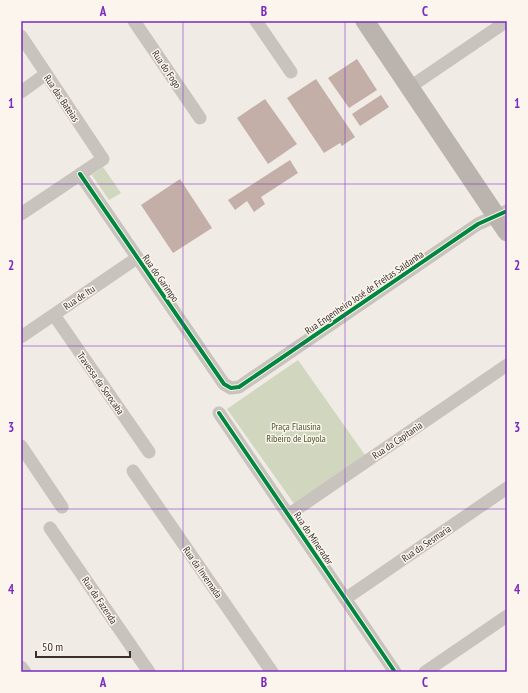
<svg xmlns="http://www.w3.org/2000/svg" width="528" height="693" viewBox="0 0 528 693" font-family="'PT Sans Narrow',sans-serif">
<rect width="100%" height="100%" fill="#f0ebe5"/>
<!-- green -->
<path fill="#d1d6bf" d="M 103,167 L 121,193 L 109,200 L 92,175 Z
M 298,360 L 365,455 L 295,505 L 227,409 Z"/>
<!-- building -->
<path fill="#c3afa7" d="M 357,59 L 377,90 L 349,108 L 328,78 Z
M 316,79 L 355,137 L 342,146 L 340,143 L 324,153 L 287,98 Z
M 381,95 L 389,107 L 360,126 L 352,114 Z
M 265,99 L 297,144 L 268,164 L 237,118 Z
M 290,160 L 298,173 L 261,197 L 265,204 L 254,212 L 247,201 L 235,210 L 228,200 Z
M 180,179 L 212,228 L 173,253 L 141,205 Z"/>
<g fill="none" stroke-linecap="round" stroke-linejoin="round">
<!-- street -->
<path stroke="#c9c3be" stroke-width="13" d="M 134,21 L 200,118
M 256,21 L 291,72
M 21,36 L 103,159 L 21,214
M 410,87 L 507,21
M 21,92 L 46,74
M 80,174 L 224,384 L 231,388 L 239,387 L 478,224 L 507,211
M 54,315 L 149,452
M 21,337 L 137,258
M 219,413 L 395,672
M 21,446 L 62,507
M 133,471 L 272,672
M 288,515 L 507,365
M 50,528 L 149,672
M 345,599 L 507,488
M 21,667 L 25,672
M 425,672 L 507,616"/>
<!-- secondary -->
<path stroke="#bab3ae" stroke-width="19" d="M 365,21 L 507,232"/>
<!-- cycleway casing -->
<g stroke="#fbf5ee" stroke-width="6">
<path id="cycleway" d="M 80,174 L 224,384 L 231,388 L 239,387 L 478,224 L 507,211
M 219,413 L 395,672"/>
</g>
<!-- cycleway -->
<use href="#cycleway" stroke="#00873e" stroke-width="4"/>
</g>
<!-- grid -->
<path fill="none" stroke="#7b2cbf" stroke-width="1" stroke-opacity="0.55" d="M 183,21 L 183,672M 345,21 L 345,672M 21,184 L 507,184M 21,346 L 507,346M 21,509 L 507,509"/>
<g text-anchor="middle" stroke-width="3" stroke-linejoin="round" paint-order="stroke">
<!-- street labels -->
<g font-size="10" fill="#3b302b" stroke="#fbf5ee">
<text transform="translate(167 69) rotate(56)" y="4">Rua do Fogo</text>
<text transform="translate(62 98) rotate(56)" y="4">Rua das Bateias</text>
<text transform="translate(161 278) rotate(55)" y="4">Rua do Garimpo</text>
<text transform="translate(364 292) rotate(-34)" y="4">Rua Engenheiro José de Freitas Saldanha</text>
<text transform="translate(79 297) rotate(-34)" y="4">Rua de Itu</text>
<text transform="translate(101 383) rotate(55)" y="4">Travessa da Sorocaba</text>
<text transform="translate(397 440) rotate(-34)" y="4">Rua da Capitania</text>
<text transform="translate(314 538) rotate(56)" y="4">Rua do Minerador</text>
<text transform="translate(426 543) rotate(-34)" y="4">Rua da Sesmaria</text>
<text transform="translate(203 572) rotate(55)" y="4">Rua da Invernada</text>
<text transform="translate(100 600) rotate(56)" y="4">Rua da Fazenda</text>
</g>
<!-- park labels -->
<g font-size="10" fill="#4a5a2e" stroke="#fbf5ee">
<text x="296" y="430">Praça Flausina<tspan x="296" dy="12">Ribeiro de Loyola</tspan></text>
</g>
</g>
<!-- border -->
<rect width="528" height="693" fill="none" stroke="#fbf5ee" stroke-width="44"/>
<!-- scale -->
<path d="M36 651v6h94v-6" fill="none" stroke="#3b302b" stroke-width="2"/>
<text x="42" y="651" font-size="12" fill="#3b302b" stroke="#fbf5ee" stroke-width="3" paint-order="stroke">50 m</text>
<rect x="22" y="22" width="484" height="649" fill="none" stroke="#7b2cbf" stroke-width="1.5"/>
<g font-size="13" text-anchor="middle" font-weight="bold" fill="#7b2cbf">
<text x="103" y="16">A</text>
<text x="264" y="16">B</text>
<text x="425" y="16">C</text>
<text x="11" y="108">1</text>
<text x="517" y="108">1</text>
<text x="11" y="270">2</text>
<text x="517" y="270">2</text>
<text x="11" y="432">3</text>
<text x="517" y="432">3</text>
<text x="11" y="594">4</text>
<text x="517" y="594">4</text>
<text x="103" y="687">A</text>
<text x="264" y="687">B</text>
<text x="425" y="687">C</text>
</g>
</svg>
